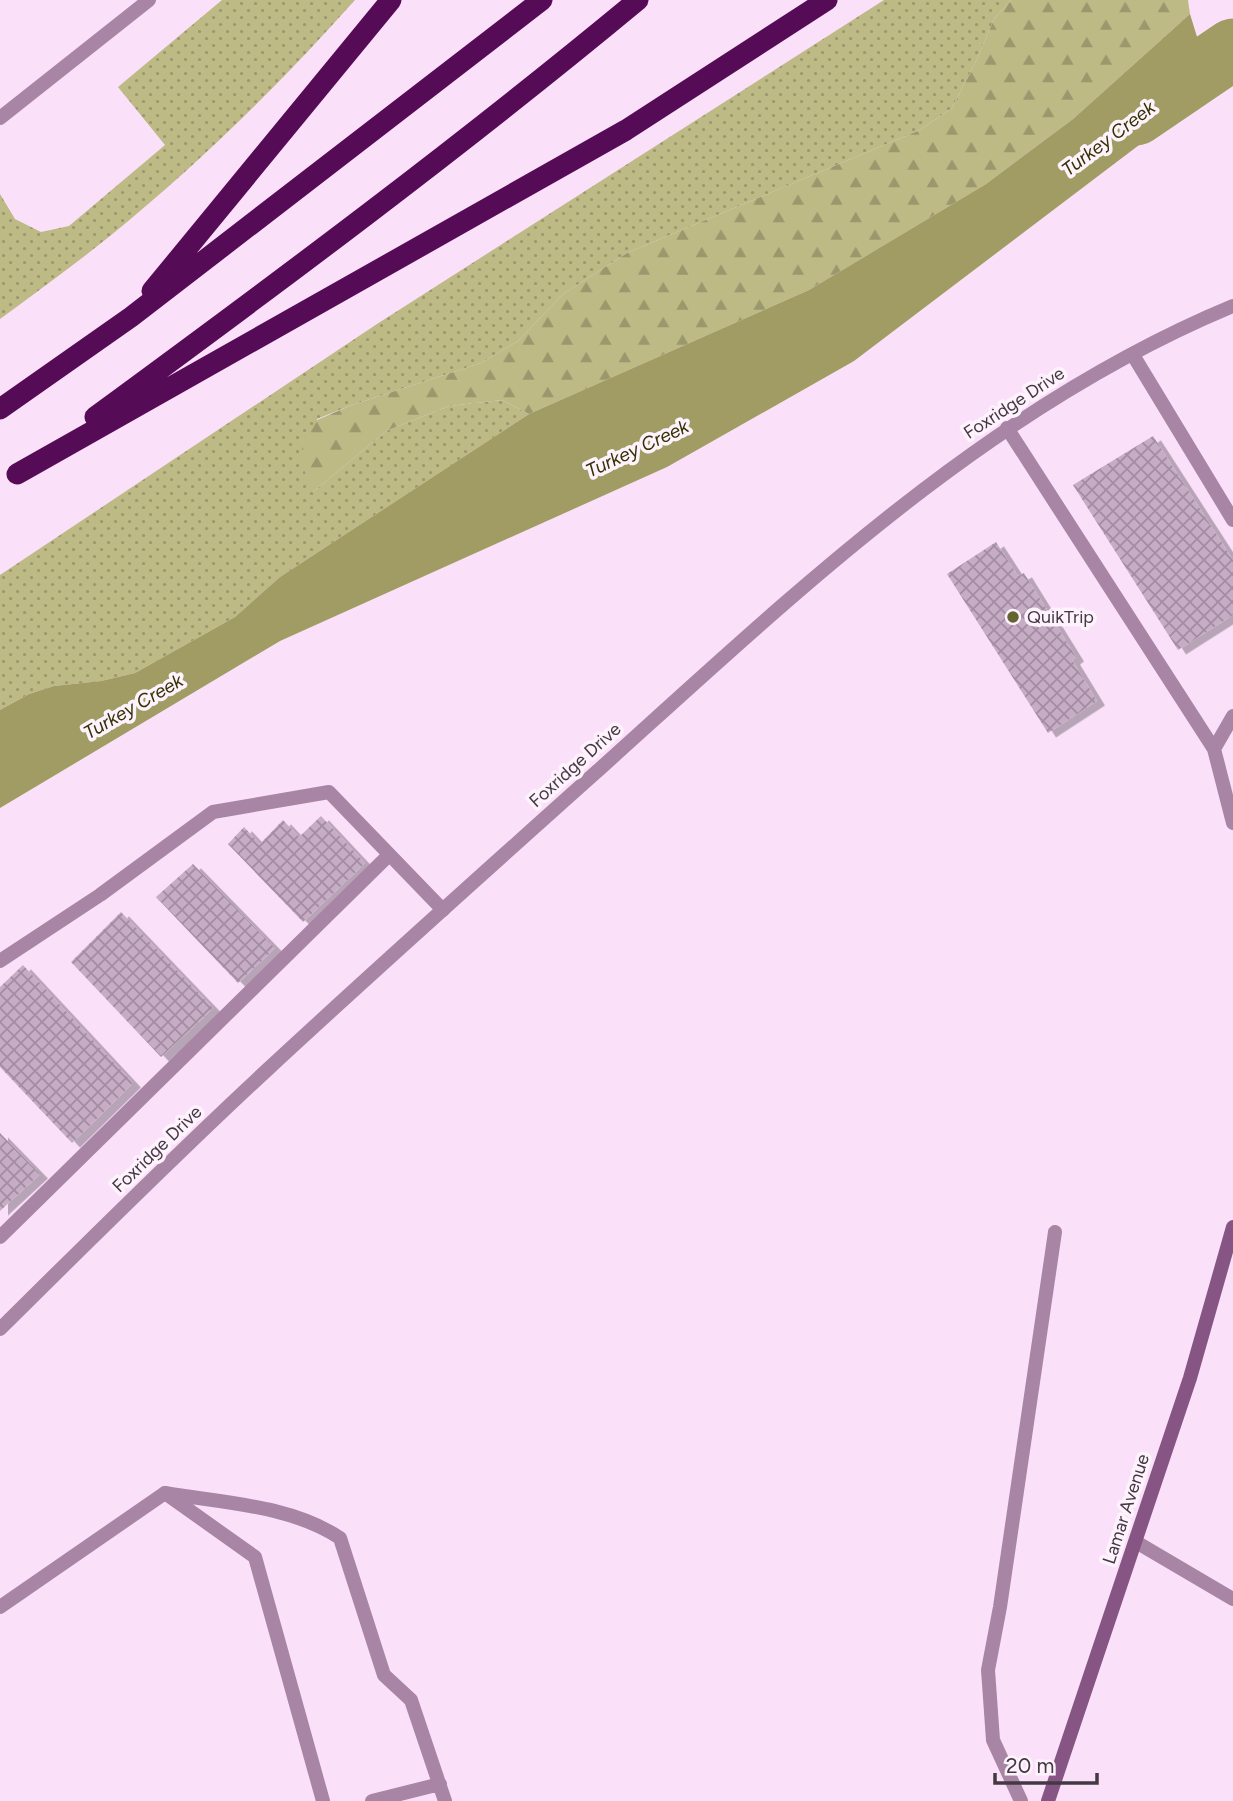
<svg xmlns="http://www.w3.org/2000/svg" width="1233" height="1801" viewBox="0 0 1233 1801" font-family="Figtree,sans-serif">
<defs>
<pattern id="grass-dots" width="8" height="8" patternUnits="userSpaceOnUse" patternTransform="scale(1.75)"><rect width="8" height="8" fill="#bdba85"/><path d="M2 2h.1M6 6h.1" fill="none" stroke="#9b986e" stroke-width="1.8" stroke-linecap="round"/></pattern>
<pattern id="forest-firs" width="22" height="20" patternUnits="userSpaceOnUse" patternTransform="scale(1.75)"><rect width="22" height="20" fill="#bdba85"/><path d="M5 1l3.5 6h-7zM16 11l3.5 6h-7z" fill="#9b986e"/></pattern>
<pattern id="building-cross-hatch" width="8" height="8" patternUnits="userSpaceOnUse" patternTransform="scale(1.75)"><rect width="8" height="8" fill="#c6acc4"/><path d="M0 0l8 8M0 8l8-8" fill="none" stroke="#a28da1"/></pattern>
<filter id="shadow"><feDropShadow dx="8" dy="4.5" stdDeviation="0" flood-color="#0004"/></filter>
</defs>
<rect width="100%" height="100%" fill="#fbe0f9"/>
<!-- grass -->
<path fill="url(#grass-dots)" d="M 222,0 L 355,0 C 280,84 198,165 110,236 C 74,265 37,292 0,319 L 0,194 L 15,219 L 41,232 L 69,226 L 165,145 L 118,87 Z
M 884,0 L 1011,0 L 994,19 L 978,57 L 952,108 L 920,130 L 627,253 L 563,294 L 518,341 L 481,363 L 352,405 L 317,419 L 313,492 L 386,431 L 449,406 L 502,400 L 529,414 L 280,577 L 235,617 L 135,673 L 101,681 L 54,686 L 29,694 L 0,710 L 0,575 L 377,324 Z"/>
<!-- forest -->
<path fill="url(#forest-firs)" d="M 1011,0 L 1188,0 L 1190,14 L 1073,119 L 986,184 L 809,290 L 529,414 L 502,400 L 449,406 L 386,431 L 313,492 L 302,465 L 302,443 L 317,420 L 352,405 L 481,363 L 518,341 L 563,294 L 627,253 L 920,130 L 952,108 L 978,57 L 994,19 Z"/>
<!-- water -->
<path fill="#a09c64" d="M 1190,14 L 1213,89 L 854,361 L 667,467 L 280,641 L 0,808 L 0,710 L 29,694 L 54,686 L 101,681 L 135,673 L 235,617 L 280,577 L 529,414 L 809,290 L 986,184 L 1073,119 Z"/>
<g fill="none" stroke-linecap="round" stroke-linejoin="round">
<!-- river -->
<path stroke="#a09c64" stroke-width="61" d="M 1136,115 L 1233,49"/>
</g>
<!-- building -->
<path fill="url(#building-cross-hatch)" filter="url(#shadow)" d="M 1153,436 L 1233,560 L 1233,615 L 1178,650 L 1073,485 Z
M 996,542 L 1018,576 L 1024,573 L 1076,657 L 1072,660 L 1097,701 L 1048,733 L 947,574 Z
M 321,816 L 365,863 L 303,922 L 228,844 L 244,827 L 260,844 L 283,820 L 299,837 Z
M 193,864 L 275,948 L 238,983 L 156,897 Z
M 121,912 L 213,1008 L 161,1057 L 71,962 Z
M 23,965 L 133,1083 L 72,1143 L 0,1067 L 0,987 Z
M 0,1133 L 40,1174 L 0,1211 Z"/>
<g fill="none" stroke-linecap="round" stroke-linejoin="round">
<!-- lane -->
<path stroke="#a885a5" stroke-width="14" d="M 0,118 L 149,0
M 1133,355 L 1233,520
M 1007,428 L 1214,749 L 1233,716
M 1214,749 L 1233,823
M 0,961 L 100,895 L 213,812 L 329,792 L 443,910
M 0,1237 L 389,855
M 1136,1542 L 1233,1599
M 323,1801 L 255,1557 L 165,1493 C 223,1503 290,1505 340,1538 L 384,1675 L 411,1700 L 445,1801
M 372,1801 L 440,1784
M 1021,1801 L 993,1740 L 988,1670 L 1000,1607 L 1055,1232"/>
<!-- street -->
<path stroke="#a885a5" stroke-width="14" d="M 0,1329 C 88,1242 176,1154 267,1070 C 378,967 490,867 603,766 C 796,592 989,407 1233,306
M 0,1607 L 165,1493"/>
<!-- secondary -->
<path stroke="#865584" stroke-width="14" d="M 1048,1801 L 1190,1378 L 1233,1227"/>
<!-- highway -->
<path stroke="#560b56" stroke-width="21" d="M 152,291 L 391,0
M 0,409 L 131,317 L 542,0
M 95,417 C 279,282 462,146 638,0
M 17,474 L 626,130 L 827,0"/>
</g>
<!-- markers -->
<circle fill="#676330" stroke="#fef3fd" stroke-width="2.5" cx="1013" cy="617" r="7"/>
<g text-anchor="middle" stroke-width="7" stroke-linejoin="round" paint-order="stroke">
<!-- street labels -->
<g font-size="18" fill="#433943" stroke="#fef3fd">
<text transform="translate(1014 403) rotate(-33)" y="6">Foxridge Drive</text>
<text transform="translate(575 765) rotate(-42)" y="6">Foxridge Drive</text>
<text transform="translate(157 1149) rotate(-44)" y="6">Foxridge Drive</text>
<text transform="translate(1126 1509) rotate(-72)" y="6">Lamar Avenue</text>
</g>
<!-- poi labels -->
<g font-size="18" fill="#433943" stroke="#fef3fd" text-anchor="start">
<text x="1027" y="623">QuikTrip</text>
</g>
<!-- water labels -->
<g font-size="19" font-style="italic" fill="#343101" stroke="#fef3fd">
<text transform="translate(1108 138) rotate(-37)" y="7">Turkey Creek</text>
<text transform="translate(637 448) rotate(-25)" y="7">Turkey Creek</text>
<text transform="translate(133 706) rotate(-30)" y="7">Turkey Creek</text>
</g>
</g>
<!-- scale -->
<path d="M995 1773v10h102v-10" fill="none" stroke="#433943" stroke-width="3.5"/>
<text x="1006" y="1773" font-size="21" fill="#433943" stroke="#fef3fd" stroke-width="5" paint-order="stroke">20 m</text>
</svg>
